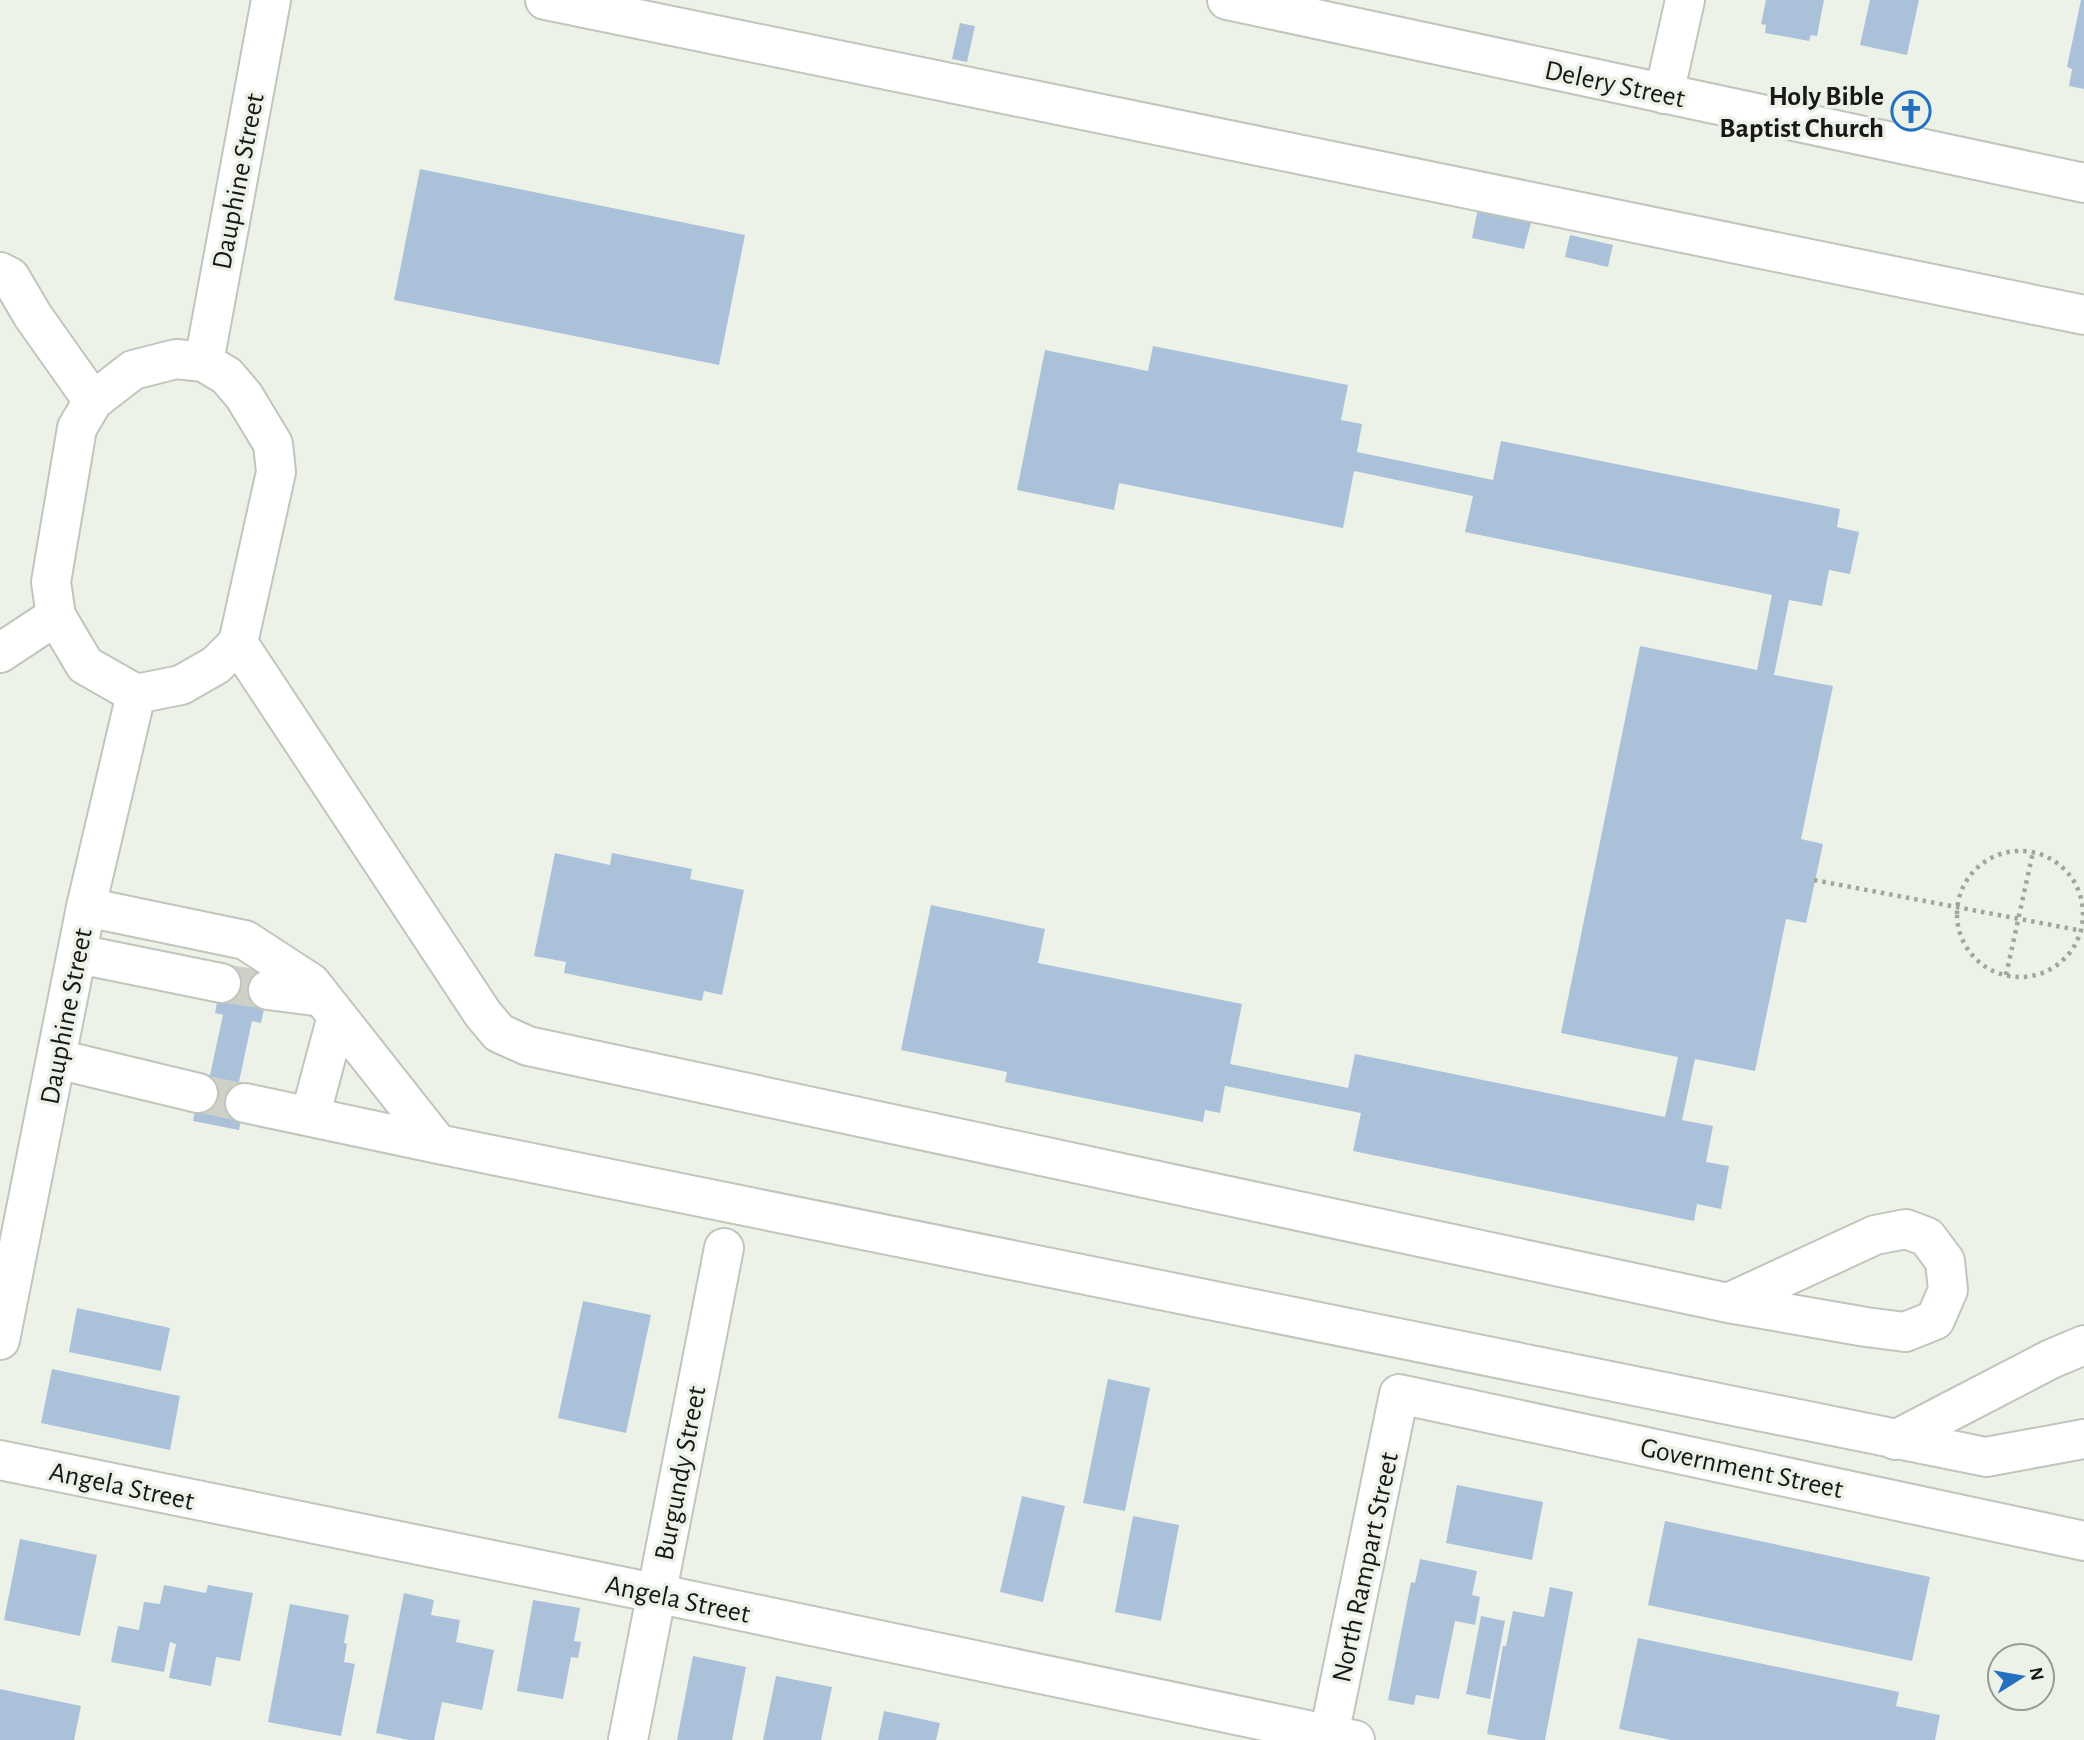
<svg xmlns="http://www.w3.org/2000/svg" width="2084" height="1740" viewBox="0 0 2084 1740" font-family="'Alegreya Sans',sans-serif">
<rect width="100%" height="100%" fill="#edf2e8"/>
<!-- building -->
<path fill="#abc1da" d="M 1766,0 L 1824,0 L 1817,36 L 1811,35 L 1809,41 L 1765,33 L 1766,25 L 1761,24 Z
M 1870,0 L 1919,0 L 1907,55 L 1860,45 Z
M 2081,0 L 2084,0 L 2084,89 L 2069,86 L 2072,69 L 2067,67 Z
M 960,23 L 975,26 L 967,62 L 952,59 Z
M 420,169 L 745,235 L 719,365 L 394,300 Z
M 1478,208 L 1532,219 L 1524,249 L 1472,238 Z
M 1570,235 L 1613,245 L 1608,267 L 1565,257 Z
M 1153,346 L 1348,385 L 1341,420 L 1362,424 L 1357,452 L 1493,480 L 1501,441 L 1840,509 L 1837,527 L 1859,532 L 1850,574 L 1829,570 L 1822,606 L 1789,600 L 1774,675 L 1833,686 L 1801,839 L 1823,844 L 1806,923 L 1786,919 L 1755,1071 L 1695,1059 L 1682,1120 L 1713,1126 L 1706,1162 L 1729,1166 L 1721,1209 L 1697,1204 L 1694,1221 L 1353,1151 L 1361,1113 L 1225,1086 L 1220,1113 L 1205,1110 L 1203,1122 L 1005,1082 L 1007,1072 L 901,1050 L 931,905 L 1045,929 L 1038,963 L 1242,1004 L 1230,1064 L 1348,1088 L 1355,1054 L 1665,1117 L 1678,1057 L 1561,1033 L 1640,646 L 1757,670 L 1772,595 L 1465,532 L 1473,496 L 1354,471 L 1343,528 L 1119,483 L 1114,510 L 1017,490 L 1045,350 L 1148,371 Z
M 555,853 L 610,865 L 612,853 L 692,869 L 690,879 L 744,890 L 722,995 L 704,991 L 702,1001 L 564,973 L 566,962 L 534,956 Z
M 224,967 L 271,976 L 261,1023 L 252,1021 L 239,1082 L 248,1084 L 239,1130 L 193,1121 L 202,1073 L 210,1075 L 223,1015 L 215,1013 Z
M 583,1301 L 651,1315 L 626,1433 L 558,1418 Z
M 77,1308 L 170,1328 L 161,1371 L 69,1352 Z
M 52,1369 L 180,1396 L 170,1450 L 41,1423 Z
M 1108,1379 L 1150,1388 L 1125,1511 L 1083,1503 Z
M 1457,1485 L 1543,1502 L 1532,1560 L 1446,1543 Z
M 1022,1496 L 1065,1506 L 1043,1602 L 1000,1592 Z
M 1133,1516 L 1179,1525 L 1161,1621 L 1115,1612 Z
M 1665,1521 L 1930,1577 L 1912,1661 L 1648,1605 Z
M 20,1539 L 97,1555 L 80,1636 L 4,1620 Z
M 1420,1559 L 1477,1571 L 1472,1595 L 1480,1597 L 1475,1625 L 1455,1621 L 1439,1699 L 1416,1695 L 1414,1705 L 1388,1700 L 1411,1582 L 1415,1583 Z
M 164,1585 L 206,1593 L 208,1585 L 253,1593 L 240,1661 L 216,1657 L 211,1686 L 169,1678 L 176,1644 L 170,1642 L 164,1672 L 111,1662 L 118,1626 L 139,1630 L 144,1602 L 160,1604 Z
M 1550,1587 L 1573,1592 L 1545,1740 L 1520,1740 L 1487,1734 L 1503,1646 L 1506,1646 L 1513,1611 L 1544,1617 Z
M 404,1593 L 434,1600 L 431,1615 L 460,1620 L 456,1642 L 494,1650 L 482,1710 L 442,1702 L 434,1740 L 409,1740 L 376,1733 Z
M 533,1600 L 580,1608 L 574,1641 L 581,1642 L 578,1658 L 571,1657 L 563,1699 L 517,1691 Z
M 290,1604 L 349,1615 L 344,1643 L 347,1644 L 344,1662 L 355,1664 L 341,1736 L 268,1722 Z
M 1481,1616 L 1505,1621 L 1490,1699 L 1466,1694 Z
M 1638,1638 L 1899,1692 L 1896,1706 L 1940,1715 L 1935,1740 L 1671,1740 L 1619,1729 Z
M 693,1656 L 746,1667 L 732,1740 L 677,1740 Z
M 776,1676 L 832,1687 L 821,1740 L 763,1740 Z
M 0,1689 L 81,1706 L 74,1740 L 0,1740 Z
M 884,1711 L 940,1723 L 936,1740 L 878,1740 Z"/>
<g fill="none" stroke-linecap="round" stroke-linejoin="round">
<!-- minor-tunnel -->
<path stroke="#cdd1c8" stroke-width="38" stroke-dasharray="38 19" stroke-linecap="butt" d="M 221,983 L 268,990
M 198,1093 L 245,1103"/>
<!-- minor casing -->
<g stroke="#c1c5bb" stroke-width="42">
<path id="minor" d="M 545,0 L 2084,315
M 1227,0 L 2084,183
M 1664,94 L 1685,0
M 0,272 L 10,277 L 33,316 L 93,401
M 176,359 L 204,362 L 227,376 L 244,396 L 273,444 L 276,472 L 238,643 L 216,665 L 181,685 L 136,694 L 85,665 L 56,616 L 51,582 L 77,428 L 93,401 L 133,370 Z
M 204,362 L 271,0
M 238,643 L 483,1014 L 499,1033 L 528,1046 L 1728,1303 L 1866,1327 L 1905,1332 L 1935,1320 L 1948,1290 L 1945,1261 L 1927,1237 L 1906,1229 L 1875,1235 L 1728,1303
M 0,653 L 56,616
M 86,907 L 245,940 L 311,983 L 438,1144 L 1986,1457 L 2084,1439
M 78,954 L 221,983
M 268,990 L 322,997
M 57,1059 L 198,1093
M 245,1103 L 438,1144
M 310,1117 L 337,1016
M 0,1340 L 86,907 L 136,694
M 1895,1440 L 2051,1359 L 2084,1345
M 0,1460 L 655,1593 L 1355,1740
M 628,1740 L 724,1248
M 1328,1740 L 1399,1394 L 2084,1541"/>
</g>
<!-- path -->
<path stroke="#a1a59e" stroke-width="4.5" stroke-dasharray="3.5 5" stroke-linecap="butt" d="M1957 914a63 63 0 1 1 126 0a63 63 0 1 1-126 0Z
M 1814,880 L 2083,931
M 2006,975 L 2033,852"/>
<!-- minor -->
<use href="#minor" stroke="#fff" stroke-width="38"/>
</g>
<!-- icons -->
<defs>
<g id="church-ring" transform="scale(2.0125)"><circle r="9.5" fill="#edf2e8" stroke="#2370c0" stroke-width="1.5"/><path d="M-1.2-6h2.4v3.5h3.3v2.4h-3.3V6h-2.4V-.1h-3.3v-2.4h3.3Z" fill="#2370c0"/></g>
</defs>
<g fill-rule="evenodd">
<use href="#church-ring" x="1911" y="111"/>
</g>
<g text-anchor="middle" stroke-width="7" stroke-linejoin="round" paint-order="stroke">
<!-- street labels -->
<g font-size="28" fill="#181916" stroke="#edf2e8">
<text transform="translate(1615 83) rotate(12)" y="10">Delery Street</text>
<text transform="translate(237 181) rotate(-79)" y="10">Dauphine Street</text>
<text transform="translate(65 1016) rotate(-79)" y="10">Dauphine Street</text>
<text transform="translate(1742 1467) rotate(12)" y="10">Government Street</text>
<text transform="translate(679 1473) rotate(-79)" y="10">Burgundy Street</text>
<text transform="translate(122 1485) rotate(12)" y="10">Angela Street</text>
<text transform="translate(1364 1567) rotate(-78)" y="10">North Rampart Street</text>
<text transform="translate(678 1598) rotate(12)" y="10">Angela Street</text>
</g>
<!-- poi labels -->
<g font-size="28" font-weight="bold" fill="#181916" stroke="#edf2e8" text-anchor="end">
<text x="1884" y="105">Holy Bible<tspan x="1884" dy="32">Baptist Church</tspan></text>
</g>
</g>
<!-- north arrow -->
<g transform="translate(2021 1677) rotate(79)"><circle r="33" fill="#edf2e8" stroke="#989b94" stroke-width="2"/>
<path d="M0-5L12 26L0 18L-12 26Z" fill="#2370c0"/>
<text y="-10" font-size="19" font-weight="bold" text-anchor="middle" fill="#181916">N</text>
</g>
</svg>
